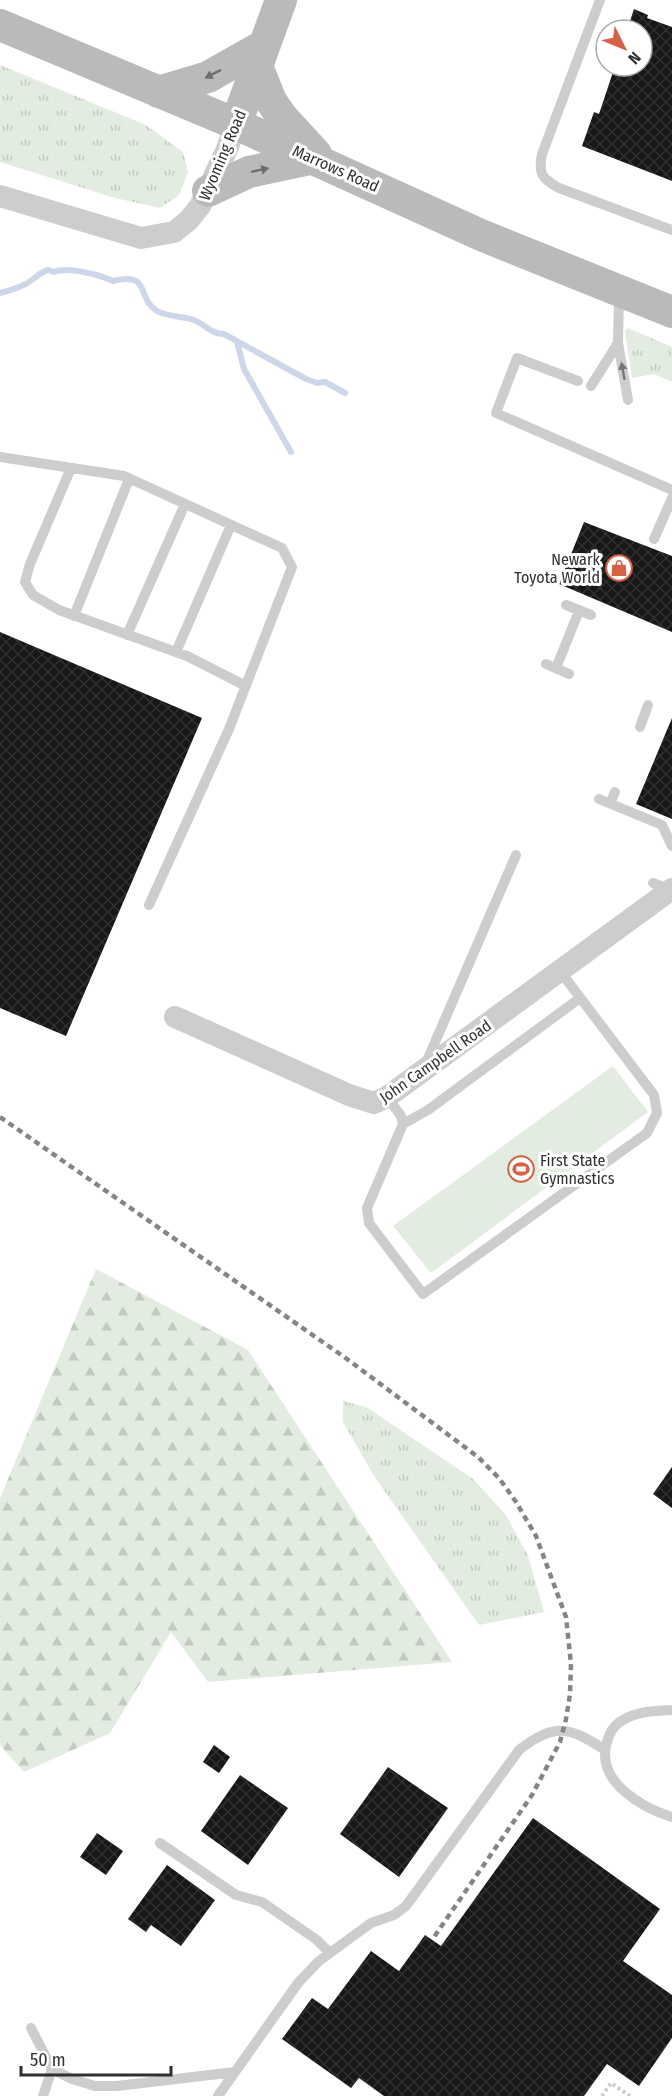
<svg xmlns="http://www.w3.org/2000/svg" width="672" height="2096" viewBox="0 0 672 2096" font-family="'Fira Sans Condensed',sans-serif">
<defs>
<pattern id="grass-tufts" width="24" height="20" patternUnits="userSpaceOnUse" patternTransform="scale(1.5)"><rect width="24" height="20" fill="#e3ece0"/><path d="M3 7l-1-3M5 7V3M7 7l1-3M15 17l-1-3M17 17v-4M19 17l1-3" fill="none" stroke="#c3cbc0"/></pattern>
<pattern id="forest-firs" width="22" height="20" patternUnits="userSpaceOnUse" patternTransform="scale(1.5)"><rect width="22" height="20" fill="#e3ece0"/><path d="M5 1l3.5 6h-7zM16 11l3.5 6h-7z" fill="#c3cbc0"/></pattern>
<pattern id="building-cross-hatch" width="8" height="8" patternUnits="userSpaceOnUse" patternTransform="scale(1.5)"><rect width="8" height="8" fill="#171717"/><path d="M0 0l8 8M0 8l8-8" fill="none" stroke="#303030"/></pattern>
</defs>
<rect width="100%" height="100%" fill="#fff"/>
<!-- grass -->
<path fill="url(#grass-tufts)" d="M 0,65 L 146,125 L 183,152 L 188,172 L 179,195 L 160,208 L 115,198 L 0,162 Z
M 628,328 L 672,347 L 672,382 L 654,374 L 632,378 L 625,331 Z
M 343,1401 L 366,1407 L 473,1479 L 506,1515 L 528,1556 L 544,1612 L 479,1625 L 374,1476 L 343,1422 Z"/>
<!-- forest -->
<path fill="url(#forest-firs)" d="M 96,1269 L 248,1350 L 452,1662 L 208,1682 L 171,1632 L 110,1733 L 24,1772 L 0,1745 L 0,1498 Z"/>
<!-- garden -->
<path fill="#e3ece0" d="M 613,1066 L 648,1112 L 431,1273 L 393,1226 Z"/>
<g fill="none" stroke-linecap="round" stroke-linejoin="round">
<!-- stream -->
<path stroke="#ced7ea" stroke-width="6" d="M 0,293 C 11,290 23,287 32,280 C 38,275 41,272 48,270 L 54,272 C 67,266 100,275 113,281 C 152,271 136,299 157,311 C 168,317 183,316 194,320 C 204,324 213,335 224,334 L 306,379 L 317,383 L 325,382 L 345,393
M 237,342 L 244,369 L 291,452"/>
</g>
<!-- building -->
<path fill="url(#building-cross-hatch)" d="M 634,9 L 648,15 L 647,18 L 672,27 L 672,181 L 582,146 L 594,112 L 599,114 L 615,66 L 642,66 L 642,30 L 627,30 Z
M 584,522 L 672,556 L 672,632 L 559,584 Z
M 0,632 L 202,718 L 66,1036 L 0,1008 Z
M 672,718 L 672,819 L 636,804 Z
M 672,1467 L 672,1508 L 653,1494 Z
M 214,1745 L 230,1757 L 219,1773 L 203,1762 Z
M 388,1767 L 448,1808 L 399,1877 L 340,1834 Z
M 240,1775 L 288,1808 L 248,1865 L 201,1831 Z
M 533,1818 L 660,1909 L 623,1961 L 672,1995 L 672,2038 L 639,2086 L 607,2064 L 584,2096 L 384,2096 L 359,2078 L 351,2088 L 282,2039 L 312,1998 L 328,2009 L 371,1951 L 399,1971 L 425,1935 L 441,1946 Z
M 97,1833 L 123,1851 L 106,1875 L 80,1857 Z
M 167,1865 L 215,1900 L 181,1946 L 151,1925 L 146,1932 L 128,1919 Z"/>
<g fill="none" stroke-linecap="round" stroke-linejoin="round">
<!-- path -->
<path stroke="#cdcdcd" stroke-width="4" stroke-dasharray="3 3" stroke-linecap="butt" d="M 602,2096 L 611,2083 L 630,2096"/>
<!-- lane -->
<path stroke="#cdcdcd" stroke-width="10" d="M 600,0 L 542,154 C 538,175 542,178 559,188 L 672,230
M 619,293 L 618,343 L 628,400
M 578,381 L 517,358 L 496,413 L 672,490
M 591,386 L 618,343
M 0,457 L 124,476 L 282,548 L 292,567 L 229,729 L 149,905
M 71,468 L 30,564 L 25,582 L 33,595 L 59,610 L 187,656 L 246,686
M 654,539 L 672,498
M 566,605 L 591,615
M 74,616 L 129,479
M 127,635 L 185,504
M 176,652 L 231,525
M 546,664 L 569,674
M 556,668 L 579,611
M 640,727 L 648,705
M 599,799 L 662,825 L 672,846
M 610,803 L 615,792
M 653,883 L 671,890
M 426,1063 L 516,855
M 387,1097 L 401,1116 L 403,1124 L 367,1208 L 369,1223 L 423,1294 L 647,1133 L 657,1113 L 654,1095 L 560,971
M 403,1124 L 428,1110 L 580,998
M 672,1710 C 656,1711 637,1711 623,1720 C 613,1725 608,1736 606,1746 C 598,1783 643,1808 672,1817
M 160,1843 L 236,1895 L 262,1902 L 317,1940 L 330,1953
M 31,2028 L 52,2069 L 72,2079 L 95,2086 L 117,2086 L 235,2072
M 43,2096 L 52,2069
M 218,2096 L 298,1983 L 319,1961 L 371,1923 L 394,1915 L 406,1906 L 519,1750 C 555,1722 570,1727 605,1750"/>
<!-- street -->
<path stroke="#cdcdcd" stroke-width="22" d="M 0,196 L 141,238 L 174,232 L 189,220 L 200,206 L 227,149 L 236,124
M 175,1017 L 349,1095 L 374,1103 L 387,1097 L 672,889"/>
<!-- secondary -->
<path stroke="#bababa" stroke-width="32" d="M 0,25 L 236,124 L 481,235 L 672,312
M 257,66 L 271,101 L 282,117 L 316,154
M 158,92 L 208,77 L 263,46
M 236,124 L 281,0
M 208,191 L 249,172 L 314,158"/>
<!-- rail -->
<path stroke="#858585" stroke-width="4.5" stroke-dasharray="6 4.5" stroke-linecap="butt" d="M 0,1117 L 347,1359 L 478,1457 L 499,1478 L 516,1502 L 536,1536 L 566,1617 L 571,1664 L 570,1694 L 566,1719 L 560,1742 L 532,1795 L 434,1937"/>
</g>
<!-- one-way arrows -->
<defs><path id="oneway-solid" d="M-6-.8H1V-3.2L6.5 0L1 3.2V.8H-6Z" transform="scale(1.5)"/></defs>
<g fill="#6e6e6e">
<use href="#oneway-solid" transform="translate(213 74) rotate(153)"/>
<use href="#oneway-solid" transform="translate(260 170) rotate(-12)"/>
</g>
<use fill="#777" href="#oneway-solid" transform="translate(623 371) rotate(-100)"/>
<!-- icons -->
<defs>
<g id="shop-ring" transform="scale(1.35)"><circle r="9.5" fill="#fff" stroke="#d66144" stroke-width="1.5"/><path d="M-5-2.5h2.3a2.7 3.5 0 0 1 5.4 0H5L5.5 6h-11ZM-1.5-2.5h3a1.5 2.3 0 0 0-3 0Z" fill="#d66144"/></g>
<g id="stadium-ring" transform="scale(1.35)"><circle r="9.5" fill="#fff" stroke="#d66144" stroke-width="1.5"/><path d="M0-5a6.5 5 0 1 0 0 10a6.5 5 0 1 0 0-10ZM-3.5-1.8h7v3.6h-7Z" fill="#d66144"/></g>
</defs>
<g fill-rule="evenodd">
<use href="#shop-ring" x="619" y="568"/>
<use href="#stadium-ring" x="521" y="1169"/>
</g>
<g text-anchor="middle" stroke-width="6" stroke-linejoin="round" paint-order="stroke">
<!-- street labels -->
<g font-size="16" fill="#303030" stroke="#fff">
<text transform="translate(222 155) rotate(-67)" y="6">Wyoming Road</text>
<text transform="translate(336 168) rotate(24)" y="6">Marrows Road</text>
<text transform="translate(435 1061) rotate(-35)" y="6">John Campbell Road</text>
</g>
<!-- poi labels -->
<g font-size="16" fill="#303030" stroke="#fff" text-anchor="end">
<text x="600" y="565">Newark<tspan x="600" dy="18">Toyota World</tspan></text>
<text x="540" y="1166" text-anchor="start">First State<tspan x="540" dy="18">Gymnastics</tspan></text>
</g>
</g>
<!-- north arrow -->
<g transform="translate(624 48) rotate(133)"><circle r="28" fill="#ffffff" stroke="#acacac" stroke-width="1.5"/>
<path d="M0-4.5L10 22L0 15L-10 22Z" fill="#d66144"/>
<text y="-9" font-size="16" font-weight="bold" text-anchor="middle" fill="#303030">N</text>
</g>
<!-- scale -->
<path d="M21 2066v9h150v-9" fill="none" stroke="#303030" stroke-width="3"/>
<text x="30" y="2066" font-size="18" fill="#303030" stroke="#ffffff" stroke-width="4.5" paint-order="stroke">50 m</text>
</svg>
